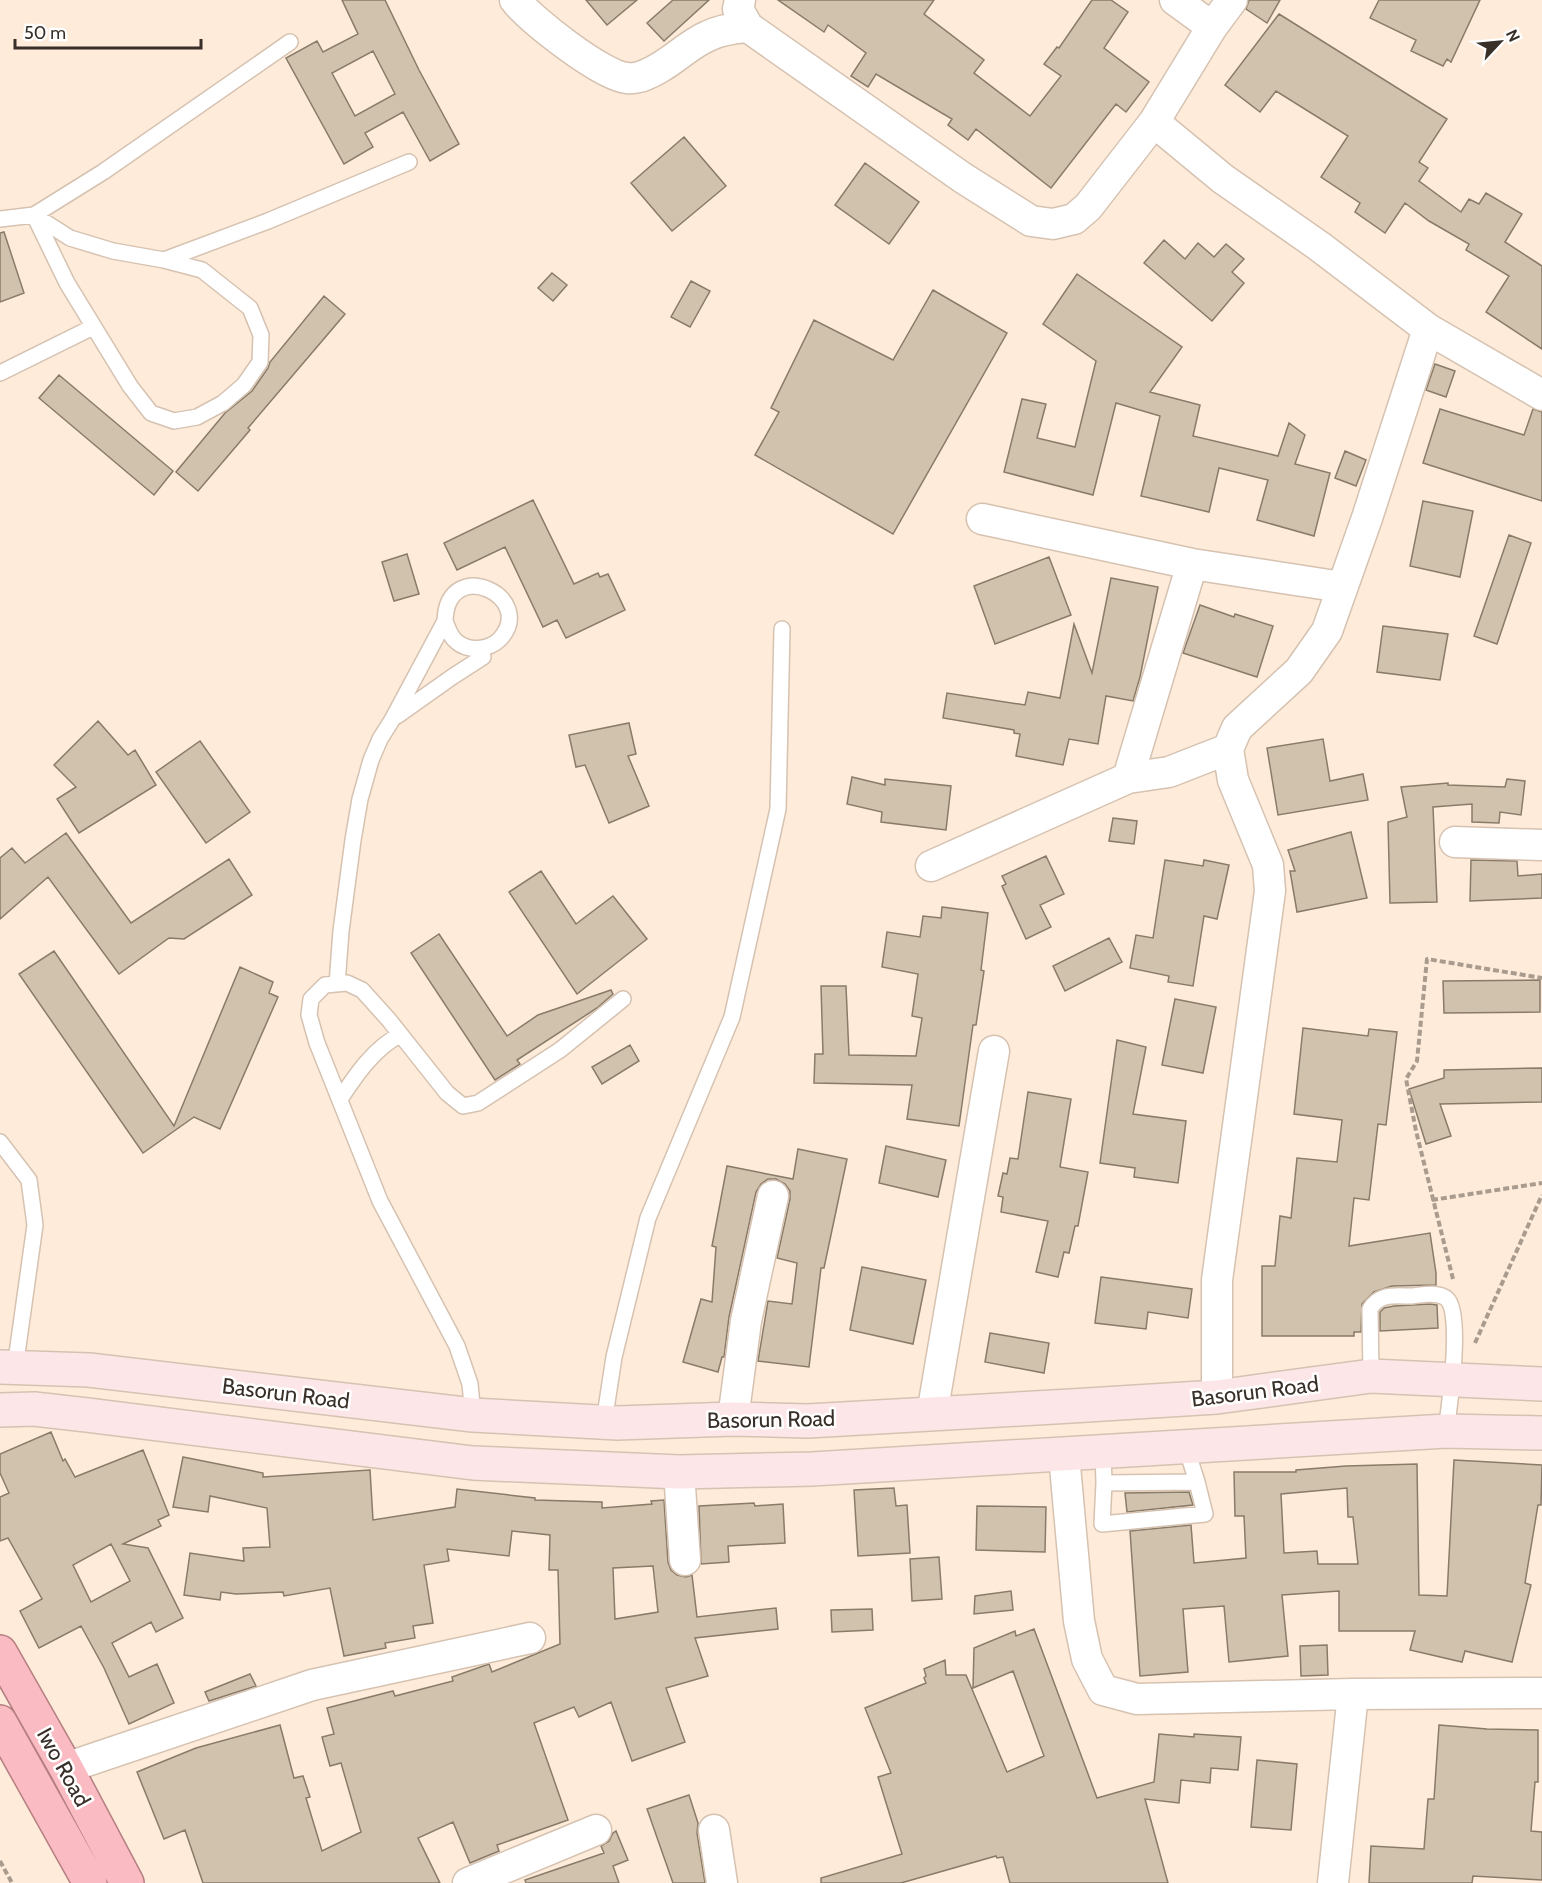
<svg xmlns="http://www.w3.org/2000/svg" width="1542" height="1883" viewBox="0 0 1542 1883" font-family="Cabin,sans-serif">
<rect width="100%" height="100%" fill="#feebd9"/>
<!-- building -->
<path fill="#d1c2ae" stroke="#897b69" stroke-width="1.5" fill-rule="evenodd" d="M 342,0 L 385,0 L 419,70 L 459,144 L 430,161 L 403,112 L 365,133 L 373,147 L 344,164 L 286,58 L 317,41 L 323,52 L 358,34 ZM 373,51 L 395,94 L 355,116 L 332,73 Z
M 586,0 L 637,0 L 607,25 Z
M 673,0 L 709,0 L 664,41 L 647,23 Z
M 778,0 L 934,0 L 924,14 L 984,60 L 974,73 L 1030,116 L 1061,76 L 1044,64 L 1057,47 L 1059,48 L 1092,0 L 1111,0 L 1128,12 L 1104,48 L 1149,82 L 1126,112 L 1116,104 L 1051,188 L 976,129 L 968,140 L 948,125 L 952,119 L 876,74 L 868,87 L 851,76 L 866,53 L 828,25 L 824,32 Z
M 1249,0 L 1280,0 L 1267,23 L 1246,9 Z
M 1379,0 L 1480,0 L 1451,62 L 1447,59 L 1443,66 L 1411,51 L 1416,40 L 1370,18 Z
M 1279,14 L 1447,119 L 1419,162 L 1428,168 L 1419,181 L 1461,212 L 1469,199 L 1479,204 L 1486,193 L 1522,214 L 1505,242 L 1542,266 L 1542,349 L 1486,312 L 1509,276 L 1466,250 L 1469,244 L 1429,221 L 1405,203 L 1385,233 L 1355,212 L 1360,203 L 1321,177 L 1348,136 L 1276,91 L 1260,112 L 1225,85 Z
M 684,137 L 726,186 L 672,231 L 631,183 Z
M 865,163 L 919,202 L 889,244 L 835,205 Z
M 4,232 L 24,293 L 0,302 L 0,233 Z
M 1164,240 L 1185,259 L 1198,243 L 1214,257 L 1226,244 L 1244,259 L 1232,272 L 1244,283 L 1212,321 L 1144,263 Z
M 552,273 L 567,285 L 553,301 L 538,288 Z
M 1077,274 L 1182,347 L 1150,392 L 1200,405 L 1193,436 L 1278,456 L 1289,423 L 1305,435 L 1295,464 L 1330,473 L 1314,536 L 1257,520 L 1268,480 L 1219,468 L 1209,512 L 1141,496 L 1160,416 L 1116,403 L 1093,495 L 1004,472 L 1022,399 L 1046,404 L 1037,438 L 1075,447 L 1096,361 L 1043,324 Z
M 691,281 L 710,291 L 690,327 L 671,317 Z
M 933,290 L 1007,333 L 893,534 L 755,455 L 779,412 L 771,408 L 814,320 L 893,360 Z
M 324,296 L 345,314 L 248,428 L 250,430 L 198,491 L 176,472 L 225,413 L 252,391 L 268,368 L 270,362 Z
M 1435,364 L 1455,371 L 1446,397 L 1426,390 Z
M 59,375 L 173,471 L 154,495 L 39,398 Z
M 1440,409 L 1524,435 L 1533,409 L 1542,412 L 1542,501 L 1423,463 Z
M 1345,451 L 1366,460 L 1356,486 L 1335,478 Z
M 533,500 L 574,584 L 598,573 L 600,577 L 608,574 L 625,610 L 566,638 L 557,620 L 543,627 L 505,547 L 457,570 L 444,543 Z
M 1423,501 L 1473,511 L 1460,577 L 1410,566 Z
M 1509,535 L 1531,543 L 1497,644 L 1474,636 Z
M 407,554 L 419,594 L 394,601 L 382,562 Z
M 1049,557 L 1071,615 L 995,644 L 974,586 Z
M 1111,578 L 1158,587 L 1140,677 L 1133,701 L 1106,696 L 1098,744 L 1069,739 L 1063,765 L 1016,756 L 1020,734 L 1014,733 L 1014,730 L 943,718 L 947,693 L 1025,705 L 1028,692 L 1060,698 L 1074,624 L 1092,673 Z
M 1200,605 L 1234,617 L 1235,614 L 1273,626 L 1257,677 L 1183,653 Z
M 1383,626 L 1448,634 L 1440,680 L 1377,672 Z
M 98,721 L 128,755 L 135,750 L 156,785 L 79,833 L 57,799 L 76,787 L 54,765 Z
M 629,723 L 636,754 L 628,756 L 649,806 L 609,823 L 585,765 L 576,767 L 569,735 Z
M 1323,739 L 1330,781 L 1363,774 L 1368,800 L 1278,815 L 1267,748 Z
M 200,741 L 250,812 L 206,843 L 156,772 Z
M 852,777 L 885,785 L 885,779 L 951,786 L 946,830 L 881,822 L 882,812 L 847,804 Z
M 1507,779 L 1525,781 L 1521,815 L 1500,812 L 1499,823 L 1472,822 L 1472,804 L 1433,807 L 1437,902 L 1390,903 L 1388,822 L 1407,817 L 1401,787 L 1448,783 L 1448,785 L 1505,787 Z
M 1113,818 L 1137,821 L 1134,844 L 1109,841 Z
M 1351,832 L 1367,898 L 1297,912 L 1290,871 L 1295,871 L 1288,850 Z
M 66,833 L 131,923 L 229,859 L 252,895 L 184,939 L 169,938 L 119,974 L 48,877 L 0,919 L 0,858 L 12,848 L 25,863 Z
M 1046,856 L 1064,894 L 1040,905 L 1051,927 L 1026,939 L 1002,886 L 1006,884 L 1002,876 Z
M 1165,860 L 1203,866 L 1204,860 L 1229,865 L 1217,919 L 1204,916 L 1193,986 L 1168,982 L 1169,976 L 1130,968 L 1136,935 L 1153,938 Z
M 1471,860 L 1517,861 L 1518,876 L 1542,874 L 1542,898 L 1470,901 Z
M 541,871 L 576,924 L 613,896 L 647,939 L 577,994 L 509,892 Z
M 942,907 L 988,913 L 981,970 L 984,971 L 976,1025 L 973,1025 L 959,1126 L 907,1119 L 912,1085 L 814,1083 L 815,1054 L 823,1054 L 821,986 L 846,986 L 849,1055 L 916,1056 L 922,1018 L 912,1016 L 918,974 L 882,967 L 887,932 L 920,937 L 923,916 L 941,918 Z
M 439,934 L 507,1036 L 538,1015 L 611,990 L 613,994 L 597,1008 L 517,1060 L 520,1064 L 495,1080 L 411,953 Z
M 1109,938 L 1122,962 L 1065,991 L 1053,966 Z
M 54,951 L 174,1126 L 240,967 L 273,982 L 269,993 L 278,997 L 220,1129 L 194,1117 L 143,1153 L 19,974 Z
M 1540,980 L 1540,1012 L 1444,1013 L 1443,981 Z
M 1175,999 L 1216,1007 L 1203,1073 L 1162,1065 Z
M 1303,1028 L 1368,1036 L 1369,1029 L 1397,1032 L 1386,1125 L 1378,1124 L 1369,1200 L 1354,1198 L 1349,1246 L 1430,1233 L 1436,1273 L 1436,1285 L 1392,1286 L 1374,1292 L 1362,1304 L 1361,1332 L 1354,1332 L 1354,1336 L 1262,1336 L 1262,1266 L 1275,1266 L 1280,1216 L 1291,1218 L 1297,1158 L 1337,1162 L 1342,1120 L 1294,1114 Z
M 1117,1040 L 1146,1047 L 1133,1114 L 1186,1121 L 1178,1183 L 1134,1177 L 1135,1168 L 1100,1163 Z
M 630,1045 L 639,1061 L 602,1084 L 592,1067 Z
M 1542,1068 L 1542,1102 L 1440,1104 L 1451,1136 L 1426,1144 L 1409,1089 L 1444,1078 L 1444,1070 Z
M 1028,1092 L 1071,1099 L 1060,1167 L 1088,1172 L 1078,1226 L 1075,1226 L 1069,1253 L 1064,1252 L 1058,1277 L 1036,1272 L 1048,1221 L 1001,1212 L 1003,1197 L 998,1196 L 1003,1173 L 1007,1174 L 1010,1158 L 1018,1159 Z
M 886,1146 L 946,1160 L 938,1197 L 879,1183 Z
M 798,1149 L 847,1159 L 824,1268 L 821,1268 L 809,1367 L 758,1361 L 768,1301 L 792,1304 L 797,1263 L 777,1258 L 790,1199 L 790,1191 L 785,1184 L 776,1179 L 768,1179 L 761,1184 L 756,1192 L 729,1317 L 724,1357 L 722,1357 L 718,1372 L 683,1362 L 701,1299 L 712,1302 L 716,1247 L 712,1246 L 727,1166 L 793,1179 Z
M 862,1267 L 926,1280 L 913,1344 L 850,1330 Z
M 1101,1277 L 1192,1289 L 1188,1318 L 1148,1312 L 1146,1329 L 1095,1323 Z
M 1430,1304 L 1437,1305 L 1438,1328 L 1380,1331 L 1380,1312 L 1384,1308 L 1394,1306 Z
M 990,1333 L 1049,1343 L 1044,1373 L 985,1362 Z
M 51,1432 L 63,1461 L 65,1459 L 75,1477 L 143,1450 L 169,1515 L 158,1520 L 161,1526 L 123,1544 L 148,1548 L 183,1618 L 156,1632 L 151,1622 L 112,1643 L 129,1677 L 157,1664 L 174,1703 L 129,1724 L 104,1668 L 81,1626 L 39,1648 L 20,1611 L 42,1599 L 8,1538 L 0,1541 L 0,1497 L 9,1493 L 0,1473 L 0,1454 ZM 111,1544 L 130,1581 L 91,1602 L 73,1565 Z
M 183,1457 L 263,1473 L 263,1477 L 370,1470 L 373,1520 L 455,1507 L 457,1489 L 535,1498 L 535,1500 L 602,1502 L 602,1508 L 652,1504 L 651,1501 L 664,1500 L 668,1562 L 671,1570 L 677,1575 L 686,1577 L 692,1575 L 697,1617 L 776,1608 L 778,1629 L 695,1638 L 708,1676 L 666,1688 L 685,1742 L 632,1761 L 611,1702 L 579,1717 L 574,1707 L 534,1723 L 568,1820 L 497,1845 L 499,1851 L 470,1863 L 453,1822 L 418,1838 L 440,1883 L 203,1883 L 185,1830 L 164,1839 L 137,1772 L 196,1748 L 280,1725 L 294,1778 L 303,1776 L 310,1797 L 306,1798 L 322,1851 L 361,1832 L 341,1763 L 330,1766 L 322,1737 L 334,1734 L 327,1708 L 393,1691 L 395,1696 L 453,1681 L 452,1677 L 489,1664 L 492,1672 L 560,1644 L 558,1570 L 549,1570 L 550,1535 L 512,1531 L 509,1556 L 447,1549 L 449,1561 L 424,1565 L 433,1623 L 413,1626 L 415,1638 L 385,1643 L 386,1648 L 344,1656 L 330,1588 L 284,1596 L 283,1592 L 236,1594 L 221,1592 L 220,1600 L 184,1595 L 190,1553 L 244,1561 L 243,1548 L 270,1547 L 267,1508 L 210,1496 L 208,1512 L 173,1507 ZM 653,1566 L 658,1612 L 615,1619 L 613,1568 Z
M 1454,1460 L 1542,1465 L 1541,1505 L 1538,1505 L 1525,1583 L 1531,1585 L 1512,1662 L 1465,1651 L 1462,1662 L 1410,1650 L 1415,1631 L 1339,1631 L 1339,1591 L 1282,1595 L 1288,1656 L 1229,1662 L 1224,1606 L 1183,1609 L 1188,1672 L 1140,1676 L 1130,1531 L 1191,1525 L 1194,1563 L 1246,1558 L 1244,1516 L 1235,1516 L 1234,1472 L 1296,1472 L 1296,1470 L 1346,1466 L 1417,1464 L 1419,1595 L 1447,1596 ZM 1347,1488 L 1348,1517 L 1353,1517 L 1358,1564 L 1318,1564 L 1317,1551 L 1284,1553 L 1281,1494 Z
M 894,1488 L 896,1506 L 907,1505 L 910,1553 L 858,1556 L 854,1490 Z
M 1189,1492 L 1193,1505 L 1127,1512 L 1125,1493 Z
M 754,1503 L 755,1506 L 783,1504 L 785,1543 L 728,1546 L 729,1562 L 701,1564 L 699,1506 Z
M 977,1506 L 1046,1507 L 1045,1552 L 976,1550 Z
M 939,1557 L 942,1599 L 912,1601 L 910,1559 Z
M 1011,1591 L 1013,1610 L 974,1614 L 975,1596 Z
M 872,1609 L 873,1630 L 832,1632 L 831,1610 Z
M 1034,1629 L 1097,1798 L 1154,1782 L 1159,1734 L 1194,1737 L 1194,1734 L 1241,1737 L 1238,1770 L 1211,1768 L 1210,1783 L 1181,1780 L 1179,1803 L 1145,1799 L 1168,1883 L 1010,1883 L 1003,1857 L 997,1858 L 996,1856 L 901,1883 L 821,1883 L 821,1878 L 902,1854 L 878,1777 L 891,1773 L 865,1708 L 926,1683 L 924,1678 L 926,1676 L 924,1669 L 945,1660 L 946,1675 L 966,1675 L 1007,1772 L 1044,1756 L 1013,1671 L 973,1688 L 974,1648 L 1015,1631 L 1016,1636 Z
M 1327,1645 L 1328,1675 L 1301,1676 L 1300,1646 Z
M 250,1674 L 256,1686 L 209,1701 L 205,1692 Z
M 1439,1725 L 1487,1729 L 1538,1730 L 1538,1782 L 1535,1782 L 1531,1831 L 1542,1832 L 1542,1880 L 1473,1876 L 1472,1883 L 1369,1883 L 1371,1846 L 1424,1849 L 1428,1799 L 1434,1799 Z
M 1257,1760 L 1297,1764 L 1291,1830 L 1251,1827 Z
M 689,1795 L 698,1823 L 697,1833 L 705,1883 L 673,1883 L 647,1809 Z
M 616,1831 L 628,1860 L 613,1866 L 619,1883 L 526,1883 L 525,1880 L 604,1853 L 601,1846 L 609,1841 L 613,1833 Z"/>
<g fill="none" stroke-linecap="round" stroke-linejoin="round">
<!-- service casing -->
<g stroke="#d6c2b1" stroke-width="18">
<path id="service" d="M 34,215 L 70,238 L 113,251 L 164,260 L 202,270 L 250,308 L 261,335 L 260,362 L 244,385 L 223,403 L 197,417 L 174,421 L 151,413 L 130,386 L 67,283 Z
M 0,219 L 34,215 L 103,172 L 290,42
M 164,260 L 268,221 L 409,162
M 0,373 L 93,327
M 397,716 L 452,677 L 483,657 L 479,649
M 337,984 L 341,931 L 353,840 L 360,799 L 371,760 L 380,739 L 392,720 L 445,621 C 447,554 538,597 500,639 C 489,650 469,652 457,642 C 450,637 448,628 445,621
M 340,1099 C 356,1075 374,1048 400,1035
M 0,1142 L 29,1180 L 35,1225 L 15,1368
M 1371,1376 L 1370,1309 C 1380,1293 1394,1296 1411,1296 C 1421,1295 1439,1291 1447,1299 C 1463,1313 1449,1409 1446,1431
M 473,1415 L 470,1384 L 457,1346 L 380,1201 L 317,1043 L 309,1015 L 311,999 L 325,985 L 347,983 L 362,990 L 389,1020 L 447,1093 L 463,1106 L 478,1103 L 560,1050 L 623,999
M 604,1422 L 614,1357 L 648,1218 L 732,1017 L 778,809 L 782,629
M 1103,1452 L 1104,1483 L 1197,1482 L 1186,1447
M 1104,1483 L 1102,1524 L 1205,1514 L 1197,1482"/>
</g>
<!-- minor casing -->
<g stroke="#d6c2b1" stroke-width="33">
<path id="minor" d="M 515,0 C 531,20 602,76 627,78 C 632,79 641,77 645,75 C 669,66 685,46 708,36 C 720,30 734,28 748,27
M 740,0 L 738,9 L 748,27 L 963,178 L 1031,221 L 1053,224 L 1074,219 L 1088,207 L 1154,122 L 1212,27 L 1232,0
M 1175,0 L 1212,27
M 1154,122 L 1223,179 L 1319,246 L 1428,329 L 1542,395
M 982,519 L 1192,564 L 1342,587
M 1128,778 L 1192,564
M 1455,842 L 1542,845
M 931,866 L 1128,778 L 1169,772 L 1228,749
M 1217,1397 L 1217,1280 L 1270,891 L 1268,865 L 1233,780 L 1228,749 L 1237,728 L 1299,671 L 1327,631 L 1367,518 L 1428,329
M 932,1414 L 994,1051
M 733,1419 L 746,1321 L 773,1196
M 1064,1455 L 1079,1621 L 1087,1659 L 1103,1690 L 1137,1699 L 1353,1694 L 1542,1693
M 679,1472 L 685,1560
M 66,1768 L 312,1685 L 530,1638
M 714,1830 L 722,1883
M 468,1883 L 596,1830
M 1333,1883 L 1353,1694"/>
</g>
<!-- secondary casing -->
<g stroke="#d6c2b1" stroke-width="36">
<path id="secondary" d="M 0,1367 L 89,1370 L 473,1415 L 617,1423 L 733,1419 L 808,1421 L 1071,1406 L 1217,1397 L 1371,1376 L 1542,1384
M 0,1410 L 34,1409 L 87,1415 L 473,1463 L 679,1472 L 812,1469 L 1446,1431 L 1542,1433"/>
</g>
<!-- trunk casing -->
<g stroke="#b57f82" stroke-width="36">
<path id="trunk" d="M 0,1652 L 66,1768 L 127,1883
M 0,1722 L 90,1883"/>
</g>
<!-- path -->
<path stroke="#a99b8e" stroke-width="4" stroke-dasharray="6 3" stroke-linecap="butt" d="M 1432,1200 L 1542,1183
M 1453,1279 L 1416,1131 L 1406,1079 L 1417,1061 L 1427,959 L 1542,978
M 1475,1343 L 1542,1195
M 0,1861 L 12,1883"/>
<!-- service -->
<use href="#service" stroke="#fff" stroke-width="15"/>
<!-- minor -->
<use href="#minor" stroke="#fff" stroke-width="30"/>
<!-- secondary -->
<use href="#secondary" stroke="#fde6e8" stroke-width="33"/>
<!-- trunk -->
<use href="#trunk" stroke="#fabbc2" stroke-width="33"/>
</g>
<g text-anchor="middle" stroke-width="5" stroke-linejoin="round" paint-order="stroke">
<!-- street labels -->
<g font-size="22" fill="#372f28" stroke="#fff">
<text transform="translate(1255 1391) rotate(-7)" y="8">Basorun Road</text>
<text transform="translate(286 1393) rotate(7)" y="8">Basorun Road</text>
<text transform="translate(771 1419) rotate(-1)" y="8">Basorun Road</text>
<text transform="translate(64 1767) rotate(61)" y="8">Iwo Road</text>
</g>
</g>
<!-- north arrow -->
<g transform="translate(1500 42) rotate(64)" stroke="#ffffff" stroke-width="4.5" paint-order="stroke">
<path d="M0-4.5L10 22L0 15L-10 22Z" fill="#372f28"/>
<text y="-9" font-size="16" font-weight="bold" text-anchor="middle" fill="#372f28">N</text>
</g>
<!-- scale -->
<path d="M15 39v9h186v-9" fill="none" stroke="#372f28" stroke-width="3"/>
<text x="24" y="39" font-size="18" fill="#372f28" stroke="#ffffff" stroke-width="4.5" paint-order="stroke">50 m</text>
</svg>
